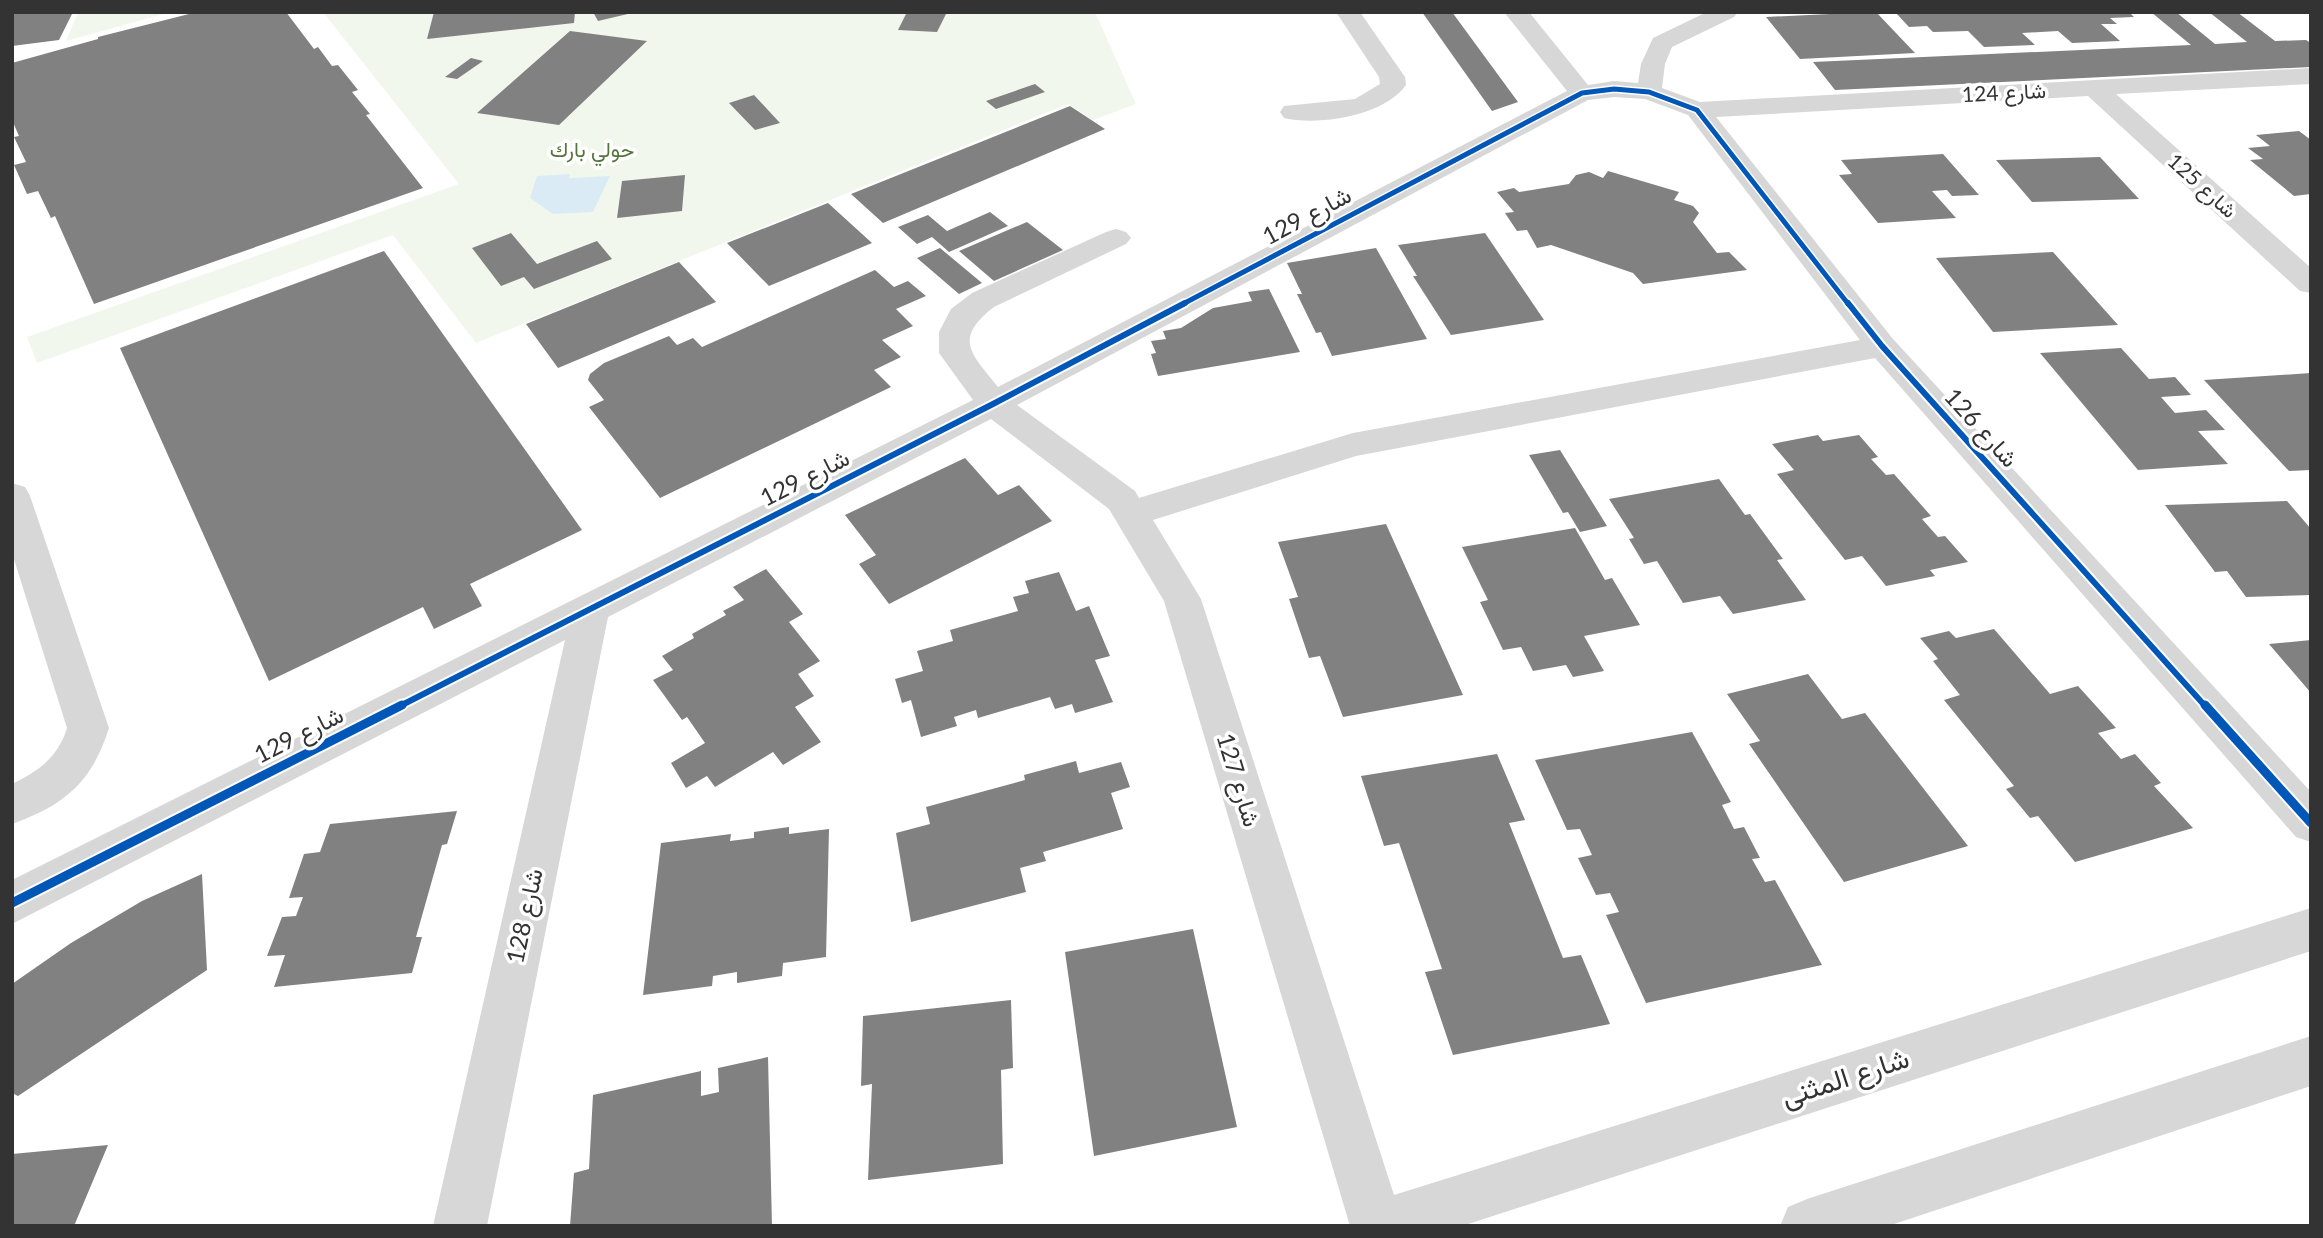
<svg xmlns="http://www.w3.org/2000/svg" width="2323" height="1238" viewBox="0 0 2323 1238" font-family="Lato,Vazirmatn,sans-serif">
<rect width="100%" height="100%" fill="#fff"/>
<!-- green -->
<path fill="#f2f7ee" d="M 78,12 L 171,12 L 66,41 Z
M 323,12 L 1095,12 L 1136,104 L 1093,120 L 1068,104 L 476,343 L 393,235 L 37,363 L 27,337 L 459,184 Z"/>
<!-- water -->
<path fill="#dbebf5" d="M 570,174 L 569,178 L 610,176 L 593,212 L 553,214 L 530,198 L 537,176 Z"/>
<!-- building -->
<path fill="#818181" d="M 12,12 L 73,12 L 59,40 L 12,46 Z
M 197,12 L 286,12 L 314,49 L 318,47 L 332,66 L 338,65 L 358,90 L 352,92 L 370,114 L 366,115 L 423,188 L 94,304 L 55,216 L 51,218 L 38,191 L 27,194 L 14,165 L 26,162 L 14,137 L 19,136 L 12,120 L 12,63 L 98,39 L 98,37 Z
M 434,12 L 575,12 L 574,23 L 427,39 Z
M 593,12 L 631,12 L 632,13 L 598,21 Z
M 907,12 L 947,12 L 937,32 L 898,30 Z
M 1422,12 L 1452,12 L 1518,102 L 1492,111 Z
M 1872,12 L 1876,12 L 1915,53 L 1800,59 L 1766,17 Z
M 1895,12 L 2129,12 L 2134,17 L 2110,18 L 2117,24 L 2101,24 L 2120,41 L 2072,43 L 2058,31 L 2022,33 L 2035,45 L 1984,47 L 1968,31 L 1933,32 L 1927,26 L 1909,27 Z
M 2151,12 L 2176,12 L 2215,44 L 2247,42 L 2209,12 L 2237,12 L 2275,41 L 2306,40 L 2311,43 L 2311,67 L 1835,90 L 1813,62 L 2191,45 Z
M 570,31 L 647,41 L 559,125 L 477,113 Z
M 471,58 L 483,61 L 457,79 L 445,77 Z
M 1035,84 L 1045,92 L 996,109 L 986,101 Z
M 754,95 L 780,123 L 755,130 L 729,103 Z
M 1070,106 L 1105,129 L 883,223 L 851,194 Z
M 2299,131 L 2311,140 L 2311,194 L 2294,196 L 2250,160 L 2263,159 L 2248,148 L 2270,146 L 2256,135 Z
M 1943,154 L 1979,195 L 1952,196 L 1947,190 L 1932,191 L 1956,218 L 1878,223 L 1839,175 L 1852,174 L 1841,160 Z
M 2100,157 L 2139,199 L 2032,202 L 1996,160 Z
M 1608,171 L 1679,192 L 1674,200 L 1693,206 L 1699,213 L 1693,222 L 1717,253 L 1729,252 L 1747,270 L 1643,284 L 1633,273 L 1551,245 L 1537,248 L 1527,230 L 1517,231 L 1505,213 L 1514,212 L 1497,192 L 1514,188 L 1519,192 L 1569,184 L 1576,175 L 1589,172 L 1603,178 Z
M 685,175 L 682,211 L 617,218 L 622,181 Z
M 828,203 L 872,243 L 769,286 L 727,243 Z
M 990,212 L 1008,226 L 949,252 L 932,237 L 917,244 L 898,227 L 928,215 L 947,231 Z
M 1027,222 L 1063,250 L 994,281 L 959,251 Z
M 511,233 L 537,264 L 597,241 L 612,259 L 534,289 L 524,277 L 501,286 L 472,248 Z
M 1485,233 L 1544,320 L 1451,335 L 1413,276 L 1417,276 L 1398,245 Z
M 940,248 L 982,283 L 959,294 L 917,258 Z
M 1376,248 L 1427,339 L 1332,356 L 1321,332 L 1316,333 L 1297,294 L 1302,294 L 1287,263 Z
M 384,251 L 582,530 L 470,584 L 482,606 L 434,629 L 423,607 L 269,681 L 120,348 Z
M 2053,252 L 2118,325 L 1993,332 L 1936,258 Z
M 679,262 L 716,302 L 558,368 L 526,324 Z
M 875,270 L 894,287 L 908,281 L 926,296 L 896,309 L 913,326 L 882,340 L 901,357 L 874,370 L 891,387 L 660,498 L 589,407 L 604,400 L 588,380 L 590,374 L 604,363 L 669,336 L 677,345 L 693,338 L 702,347 Z
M 1269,289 L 1300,352 L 1158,376 L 1151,354 L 1156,353 L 1151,341 L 1166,339 L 1163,331 L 1181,328 L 1213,308 L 1252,301 L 1248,292 Z
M 2121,348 L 2149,379 L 2175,377 L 2191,395 L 2161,397 L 2175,413 L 2206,410 L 2225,430 L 2198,431 L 2228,464 L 2138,470 L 2040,353 Z
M 2311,373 L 2311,470 L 2289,471 L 2204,380 Z
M 1818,435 L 1823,441 L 1859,435 L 1878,457 L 1871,459 L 1886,475 L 1894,474 L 1931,516 L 1922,519 L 1938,537 L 1945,536 L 1968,562 L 1930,570 L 1935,576 L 1886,586 L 1862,556 L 1845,560 L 1777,474 L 1794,470 L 1772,444 Z
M 1560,450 L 1607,526 L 1580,532 L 1568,512 L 1563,513 L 1529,455 Z
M 965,458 L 998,495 L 1019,485 L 1052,521 L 889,604 L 859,564 L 876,555 L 845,515 Z
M 1719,479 L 1745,515 L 1750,514 L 1783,559 L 1777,560 L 1806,600 L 1733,614 L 1720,596 L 1683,603 L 1657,561 L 1644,564 L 1629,539 L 1634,538 L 1609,499 Z
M 2287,501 L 2311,529 L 2311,595 L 2246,597 L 2227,571 L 2215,572 L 2165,505 Z
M 1386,524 L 1463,695 L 1343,717 L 1320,656 L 1309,658 L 1289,599 L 1298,597 L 1278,542 Z
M 1575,528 L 1605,580 L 1612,578 L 1640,625 L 1584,636 L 1604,671 L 1573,677 L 1566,665 L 1533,671 L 1521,647 L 1503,650 L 1480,602 L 1488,600 L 1462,547 Z
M 766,569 L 803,614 L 789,622 L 820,661 L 798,674 L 814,696 L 795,707 L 821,742 L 783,765 L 773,752 L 715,787 L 707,776 L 686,788 L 671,763 L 705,743 L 687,717 L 682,720 L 653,680 L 673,670 L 662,656 L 694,638 L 692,634 L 726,615 L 723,611 L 744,600 L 733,587 Z
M 1059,572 L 1076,611 L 1089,606 L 1110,656 L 1095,660 L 1113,702 L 1075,713 L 1072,704 L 1055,709 L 1050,697 L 978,718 L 976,710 L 954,717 L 957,726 L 921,737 L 911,700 L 902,703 L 895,679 L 923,671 L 917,651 L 953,641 L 950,630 L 1018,611 L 1013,597 L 1029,593 L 1025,581 Z
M 1994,629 L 2050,694 L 2078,686 L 2116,728 L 2098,733 L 2121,759 L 2135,754 L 2161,783 L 2154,786 L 2193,828 L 2075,862 L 2038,816 L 2030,818 L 2006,789 L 2014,786 L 1944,700 L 1960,695 L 1933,661 L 1938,659 L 1920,638 L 1949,631 L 1956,638 Z
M 2311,640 L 2311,693 L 2269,644 Z
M 1808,674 L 1842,719 L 1865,713 L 1968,846 L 1844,882 L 1749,744 L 1760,741 L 1727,694 Z
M 1692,732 L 1731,802 L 1722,805 L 1734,829 L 1744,827 L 1760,858 L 1752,859 L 1765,882 L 1775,880 L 1822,965 L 1646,1003 L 1606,915 L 1619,912 L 1610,893 L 1596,895 L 1578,858 L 1592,855 L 1580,829 L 1567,830 L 1535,760 Z
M 1497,754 L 1525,820 L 1509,823 L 1563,958 L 1581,955 L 1610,1024 L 1453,1055 L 1425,972 L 1442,969 L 1399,843 L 1384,846 L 1361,776 Z
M 1076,761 L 1079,773 L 1121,762 L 1130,787 L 1111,793 L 1123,829 L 1043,852 L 1046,861 L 1020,868 L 1026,892 L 911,922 L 896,833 L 930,824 L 926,807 L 1025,780 L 1024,775 Z
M 457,811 L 447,844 L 442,845 L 416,937 L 422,937 L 412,973 L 274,987 L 285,955 L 267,956 L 282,917 L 296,916 L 303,897 L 289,898 L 304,854 L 320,852 L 330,824 Z
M 789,827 L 789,834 L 829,829 L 826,957 L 783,963 L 782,976 L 737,983 L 737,972 L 713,976 L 712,986 L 643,995 L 661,843 L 731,834 L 730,841 L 754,838 L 754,832 Z
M 202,874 L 207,970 L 18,1096 L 12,1093 L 12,984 L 71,943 L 142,901 Z
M 1193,929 L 1237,1127 L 1094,1156 L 1065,952 Z
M 1011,1000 L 1013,1068 L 1001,1070 L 1003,1164 L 868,1180 L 872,1084 L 861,1086 L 863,1016 Z
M 768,1057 L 772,1226 L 570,1226 L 574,1173 L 589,1169 L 593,1095 L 701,1071 L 701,1096 L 719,1092 L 718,1068 Z
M 108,1145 L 74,1226 L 12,1226 L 12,1154 Z"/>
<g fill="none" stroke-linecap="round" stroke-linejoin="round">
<!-- minor -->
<path fill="#d7d7d7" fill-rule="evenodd" d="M 1336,12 L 1360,12 L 1405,77 L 1406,85 C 1384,116 1319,126 1284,118 L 1280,112 L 1284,106 L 1355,99 L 1380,84 L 1379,77 Z
M 1504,12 L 1529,12 L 1588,85 L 1614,81 L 1638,83 L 1641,64 L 1653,38 L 1707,12 L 1738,12 L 1734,17 L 1672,47 L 1665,64 L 1662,88 L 1700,102 L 2311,68 L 2311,84 L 2116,94 L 2311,268 L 2311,293 L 2300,291 L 2088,96 L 1716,117 L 1893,339 L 2311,792 L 2311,842 L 2296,837 L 1875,358 L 1356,456 L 1153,520 L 1201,599 L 1394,1195 L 2311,908 L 2311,951 L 1462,1226 L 1350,1226 L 1164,601 L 1109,509 L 991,419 L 608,617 L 487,1226 L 433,1226 L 565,640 L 12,924 L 12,880 L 973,400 L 939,353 L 939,332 L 951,309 L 972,293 L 1106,232 L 1116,229 L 1126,232 L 1131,238 L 1126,244 L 994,307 C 952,339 972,354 998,387 L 1567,91 ZM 1614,97 L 1645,99 L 1688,115 L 1860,340 L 1353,433 L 1139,498 L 1135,491 L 1017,405 L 1588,100 Z
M 12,483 L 25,487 L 30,496 L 109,728 C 92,782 65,805 12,824 L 12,784 C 39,771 58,757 67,728 L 12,553 Z
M 2311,1036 L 2311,1086 L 1888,1226 L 1780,1226 L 1788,1207 L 1807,1199 Z"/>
<!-- cycleway-far2 casing -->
<g stroke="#fff" stroke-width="8">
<path id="cycleway-far2" d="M 1181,305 L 1582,93 L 1614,89 L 1649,92 L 1697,110 L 1849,305"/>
</g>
<!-- cycleway-far1 casing -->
<g stroke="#fff" stroke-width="10">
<path id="cycleway-far1" d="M 1848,303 L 1882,346 L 2206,707
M 398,707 L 993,404 L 1185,303"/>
</g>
<!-- cycleway casing -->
<g stroke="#fff" stroke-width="13">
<path id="cycleway" d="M 2205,705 L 2311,823
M 12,903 L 402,705"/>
</g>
<!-- cycleway-far2 -->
<use href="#cycleway-far2" stroke="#0057b8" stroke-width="5"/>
<!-- cycleway-far1 -->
<use href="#cycleway-far1" stroke="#0057b8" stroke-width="6"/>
<!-- cycleway -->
<use href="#cycleway" stroke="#0057b8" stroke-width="9"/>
</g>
<g text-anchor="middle" stroke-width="7" stroke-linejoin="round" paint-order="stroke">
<!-- far-street labels -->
<g font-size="21" fill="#333" stroke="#fff">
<text transform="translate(2004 93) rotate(-3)" y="7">شارع 124</text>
<text transform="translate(2202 186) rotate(42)" y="7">شارع 125</text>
</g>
<!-- far-park labels -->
<g font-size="21" fill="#54743a" stroke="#fff">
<text x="592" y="157">حولي بارك</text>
</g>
<!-- street labels -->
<g font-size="24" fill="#333" stroke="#fff">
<text transform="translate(1307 216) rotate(-28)" y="8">شارع 129</text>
<text transform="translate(1981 428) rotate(48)" y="8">شارع 126</text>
<text transform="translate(805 478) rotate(-27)" y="8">شارع 129</text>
<text transform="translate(299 735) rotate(-27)" y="8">شارع 129</text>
<text transform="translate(1238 780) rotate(73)" y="8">شارع 127</text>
<text transform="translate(525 916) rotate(-78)" y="8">شارع 128</text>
</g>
<!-- near-street labels -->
<g font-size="28" fill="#333" stroke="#fff">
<text transform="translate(1845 1077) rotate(-18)" y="10">شارع المثنى</text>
</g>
</g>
<!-- border -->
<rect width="2323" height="1238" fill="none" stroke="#333333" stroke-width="28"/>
</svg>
